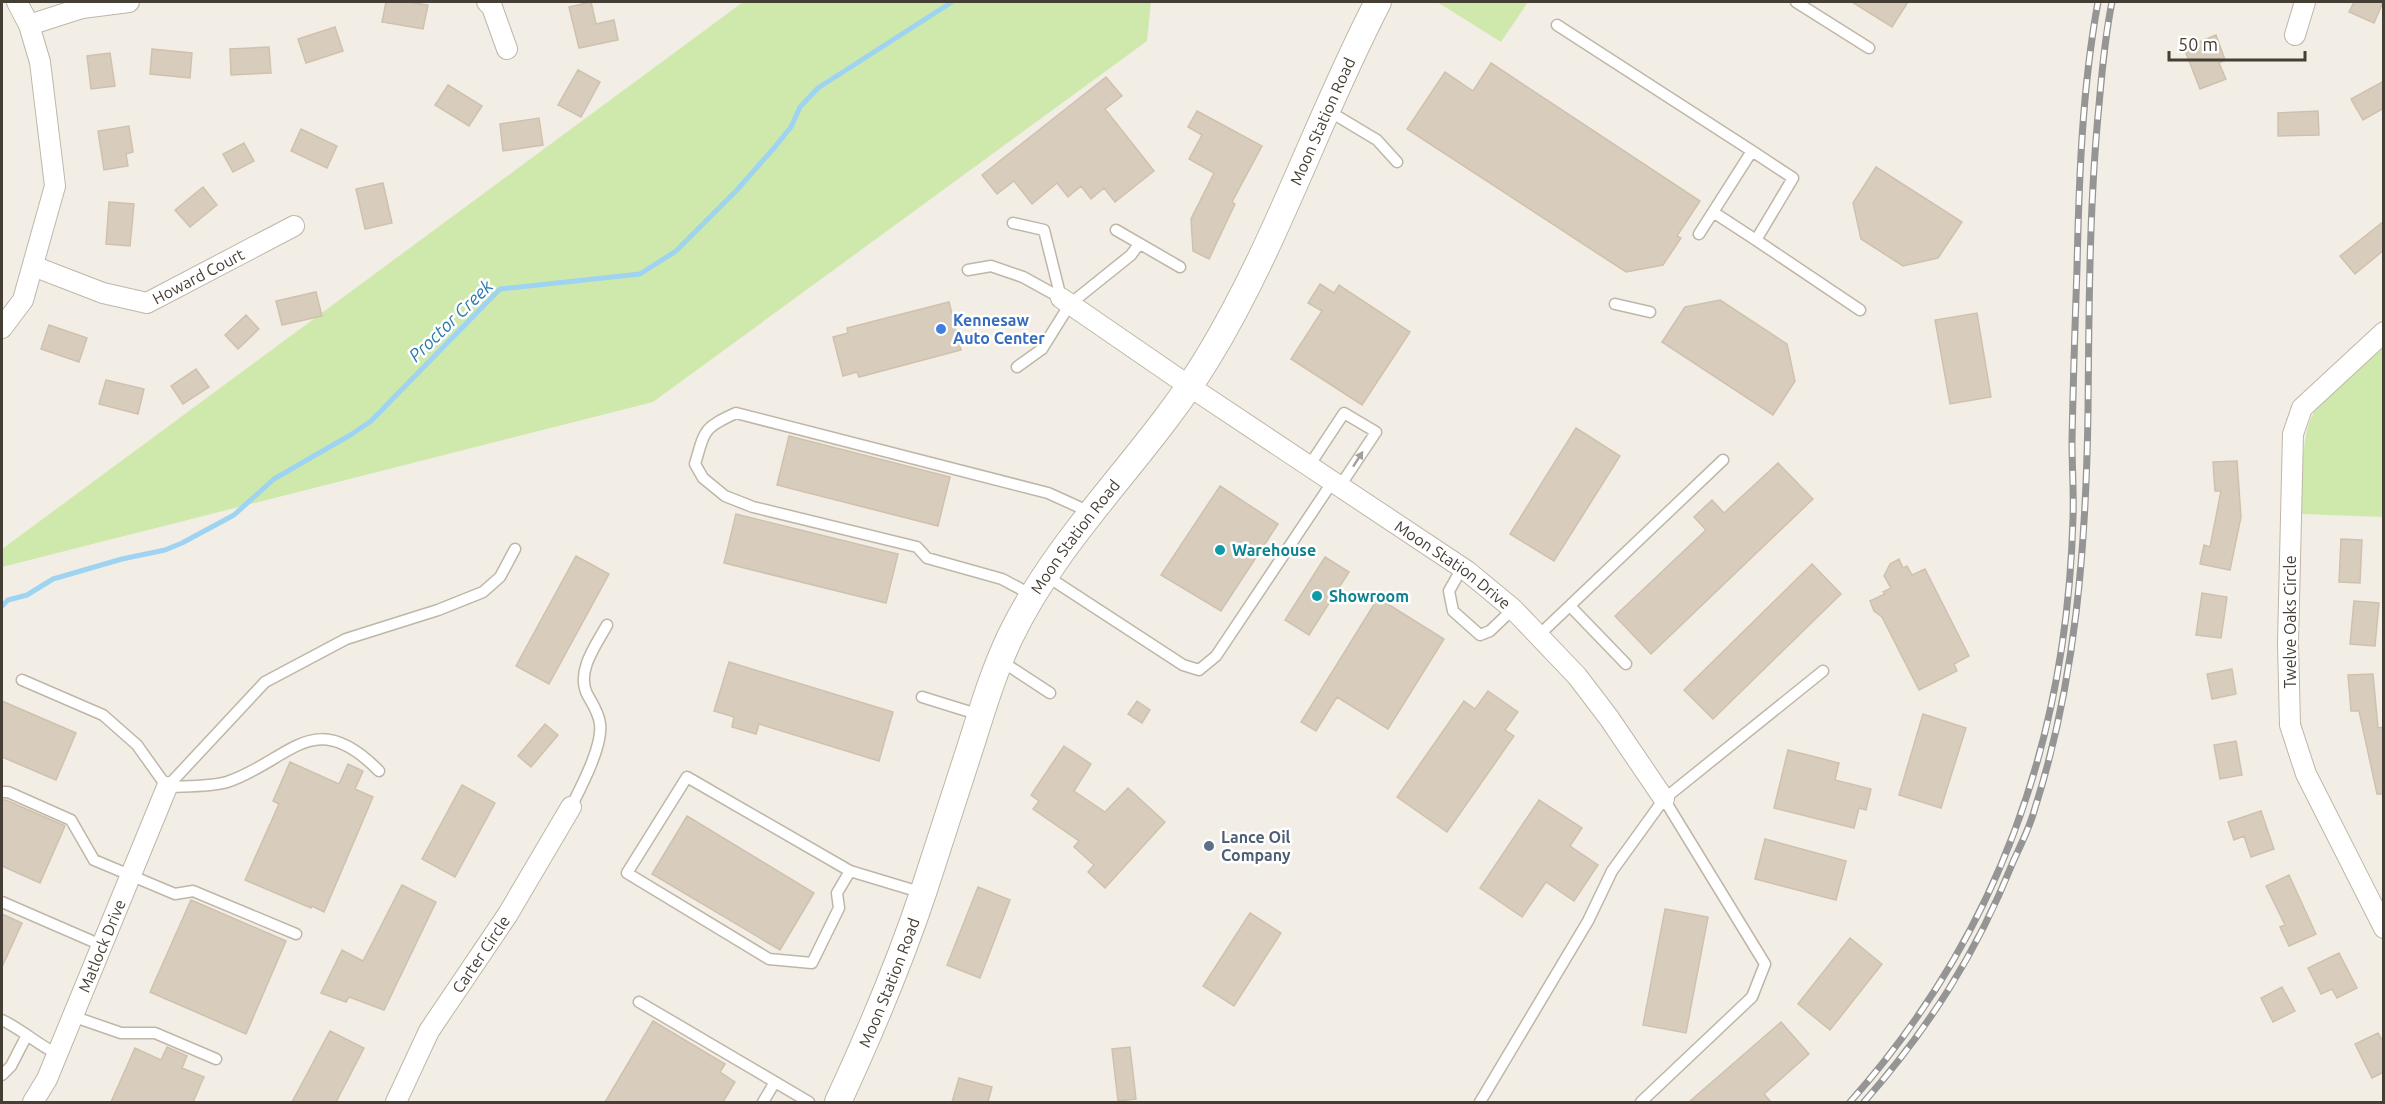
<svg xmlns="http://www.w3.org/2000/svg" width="2385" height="1104" viewBox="0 0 2385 1104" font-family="Ubuntu,sans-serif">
<rect width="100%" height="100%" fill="#f3eee5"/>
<!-- green -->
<path fill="#cfe9ac" d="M 743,2 L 1151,2 L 1147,41 L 653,402 L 2,567 L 2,549 Z
M 1437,2 L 1528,2 L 1501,42 Z
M 2383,347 L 2383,517 L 2302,514 C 2302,490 2301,439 2311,418 C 2323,391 2361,366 2383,347 Z"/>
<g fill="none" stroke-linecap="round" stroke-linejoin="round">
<!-- stream -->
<path stroke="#9fd3f2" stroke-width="5" d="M 2,606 L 8,600 L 27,595 L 53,579 L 122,559 L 165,550 L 182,543 L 234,515 L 274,479 L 352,434 L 371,421 L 500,289 L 640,274 L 676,251 L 736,191 L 774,148 L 791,127 L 800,107 L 818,88 L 952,2"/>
</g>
<!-- building -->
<path fill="#d8ccbd" stroke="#d0c1ad" stroke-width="1.5" d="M 386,2 L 408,2 L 428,5 L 423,29 L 382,22 Z
M 591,2 L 596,24 L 614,20 L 618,40 L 579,48 L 569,7 Z
M 1852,2 L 1908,2 L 1892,27 Z
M 2354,2 L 2383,2 L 2374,23 L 2349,12 Z
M 335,27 L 343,51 L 306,63 L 298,39 Z
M 2216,35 L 2225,60 L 2219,63 L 2226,79 L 2200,89 L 2184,48 Z
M 269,47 L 271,73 L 231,75 L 230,49 Z
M 152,49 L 192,53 L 190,78 L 150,74 Z
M 110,53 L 115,86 L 91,89 L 87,56 Z
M 1491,63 L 1700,201 L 1677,236 L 1681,238 L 1663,265 L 1626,272 L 1407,129 L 1445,72 L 1473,91 Z
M 578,70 L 600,82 L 581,117 L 558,105 Z
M 1106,77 L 1122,96 L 1105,109 L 1154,171 L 1115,202 L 1104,188 L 1091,199 L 1081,186 L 1068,197 L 1057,183 L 1032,204 L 1014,181 L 997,194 L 982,175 Z
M 2384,81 L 2384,108 L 2363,120 L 2351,99 Z
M 448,85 L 482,106 L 469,126 L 435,105 Z
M 1197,111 L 1262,146 L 1232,202 L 1235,204 L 1209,259 L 1193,251 L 1191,219 L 1214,173 L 1189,159 L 1202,135 L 1188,127 Z
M 2318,111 L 2319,135 L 2278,136 L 2278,113 Z
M 539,118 L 543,145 L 503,151 L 500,124 Z
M 129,126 L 133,152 L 126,154 L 128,166 L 104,170 L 98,131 Z
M 301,129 L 337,146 L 327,168 L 291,151 Z
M 244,143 L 254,161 L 233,172 L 223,154 Z
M 1876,167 L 1962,222 L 1938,258 L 1903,266 L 1861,239 L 1853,203 Z
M 383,183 L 392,223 L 365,229 L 356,189 Z
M 203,187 L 217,205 L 190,227 L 175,210 Z
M 109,202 L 134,204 L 130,246 L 106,244 Z
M 2384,221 L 2384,250 L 2355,274 L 2340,256 Z
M 1320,284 L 1334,293 L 1339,285 L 1410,332 L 1362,405 L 1291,359 L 1322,311 L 1308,303 Z
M 316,292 L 322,316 L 282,325 L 276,301 Z
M 1720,300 L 1787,344 L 1795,381 L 1773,415 L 1662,342 L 1685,307 Z
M 949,302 L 961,350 L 859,377 L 857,372 L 843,376 L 833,337 L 848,333 L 847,328 Z
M 1977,313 L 1991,397 L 1950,404 L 1935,320 Z
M 246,315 L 259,329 L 238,349 L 225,335 Z
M 49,325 L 87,338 L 79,362 L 41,349 Z
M 196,369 L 209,387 L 183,404 L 171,386 Z
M 106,380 L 144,389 L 138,414 L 99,404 Z
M 1576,428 L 1620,456 L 1554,561 L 1510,534 Z
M 789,436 L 950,477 L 938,526 L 777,485 Z
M 2237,461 L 2241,517 L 2230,570 L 2200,564 L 2204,545 L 2210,547 L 2221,491 L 2215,491 L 2213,462 Z
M 1778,463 L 1813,499 L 1651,654 L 1615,616 L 1706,530 L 1694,517 L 1712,500 L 1724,513 Z
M 1220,486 L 1278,524 L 1221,611 L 1161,575 Z
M 736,514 L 898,554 L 886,603 L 724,563 Z
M 2341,539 L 2362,540 L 2360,583 L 2339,582 Z
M 576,556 L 609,574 L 549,684 L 516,666 Z
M 1325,557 L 1349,572 L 1309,635 L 1285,620 Z
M 1899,559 L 1903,568 L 1907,566 L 1912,575 L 1925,569 L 1969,656 L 1954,664 L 1957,671 L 1919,690 L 1882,617 L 1874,611 L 1870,601 L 1885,594 L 1883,592 L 1891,588 L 1884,576 L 1890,564 Z
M 1812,564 L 1841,594 L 1713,719 L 1684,690 Z
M 2202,593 L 2227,597 L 2221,638 L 2196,635 Z
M 1378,598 L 1444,639 L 1388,729 L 1337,697 L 1316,731 L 1301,722 Z
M 2354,601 L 2379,603 L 2375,646 L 2350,644 Z
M 729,662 L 893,712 L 879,761 L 759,724 L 756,734 L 732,727 L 734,717 L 714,711 Z
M 2232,669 L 2236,694 L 2212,699 L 2207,674 Z
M 2373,674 L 2378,728 L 2384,727 L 2384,794 L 2377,794 L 2359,711 L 2351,711 L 2348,675 Z
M 1488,691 L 1518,712 L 1505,730 L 1514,736 L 1447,832 L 1397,797 L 1464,701 L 1475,709 Z
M 2,701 L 76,733 L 56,780 L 2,757 Z
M 1137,701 L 1150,710 L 1142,723 L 1128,714 Z
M 1923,714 L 1966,728 L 1941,808 L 1899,795 Z
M 545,724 L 558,735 L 531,767 L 518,756 Z
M 2236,741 L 2242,775 L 2220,779 L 2214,745 Z
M 1064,746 L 1091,764 L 1074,791 L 1105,812 L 1128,788 L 1165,822 L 1105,888 L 1088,872 L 1094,865 L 1074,847 L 1079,841 L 1033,809 L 1039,801 L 1031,795 Z
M 1788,750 L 1839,763 L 1835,780 L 1871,789 L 1866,810 L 1859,808 L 1854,828 L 1774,808 Z
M 290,762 L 339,784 L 348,764 L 363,771 L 355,789 L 373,797 L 324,912 L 312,906 L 311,908 L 245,880 L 279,804 L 273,801 Z
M 462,785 L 495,803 L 455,877 L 422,859 Z
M 2,800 L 6,800 L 65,826 L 40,883 L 2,866 Z
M 1539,800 L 1582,828 L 1570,846 L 1598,865 L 1574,901 L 1546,882 L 1522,917 L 1480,888 Z
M 2261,811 L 2274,849 L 2251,857 L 2244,836 L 2234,840 L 2228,822 Z
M 687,816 L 814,893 L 780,950 L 652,874 Z
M 1765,839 L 1846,861 L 1836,900 L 1755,879 Z
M 2289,875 L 2316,934 L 2289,946 L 2280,927 L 2285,925 L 2266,886 Z
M 402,885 L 436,902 L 384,1010 L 349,997 L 346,1002 L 321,993 L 342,950 L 363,961 Z
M 978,887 L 1010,900 L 980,978 L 947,965 Z
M 191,900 L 286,941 L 246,1034 L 150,992 Z
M 1665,909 L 1708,917 L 1686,1033 L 1643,1025 Z
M 1250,913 L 1281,933 L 1234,1006 L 1203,986 Z
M 2,914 L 22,923 L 2,967 Z
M 1850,938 L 1882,964 L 1830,1030 L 1798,1004 Z
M 2339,953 L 2357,988 L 2337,998 L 2332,989 L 2321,994 L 2308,968 Z
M 2282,987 L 2295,1011 L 2273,1022 L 2261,998 Z
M 653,1021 L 725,1064 L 720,1072 L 735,1082 L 723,1102 L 605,1102 Z
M 1781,1022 L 1809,1054 L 1764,1094 L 1771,1102 L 1689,1102 Z
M 330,1031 L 364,1048 L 336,1102 L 292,1102 Z
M 2378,1033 L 2384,1043 L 2384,1072 L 2372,1078 L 2355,1044 Z
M 167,1047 L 187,1056 L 182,1068 L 204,1077 L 193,1102 L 111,1102 L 135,1048 L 161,1060 Z
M 1130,1047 L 1136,1099 L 1118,1101 L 1112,1049 Z
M 959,1078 L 992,1087 L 988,1102 L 952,1102 Z"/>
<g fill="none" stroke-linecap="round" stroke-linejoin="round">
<!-- service casing -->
<g stroke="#bfb6a7" stroke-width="13">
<path id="service" d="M 1796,2 L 1869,48
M 1557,25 L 1752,151 L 1699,234
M 1327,110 L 1377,140 L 1397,162
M 1713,212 L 1756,240 L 1793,178 L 1752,151
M 1013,223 L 1044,230 L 1061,298
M 1116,230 L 1180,267
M 1756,240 L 1860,310
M 968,270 L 991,266 L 1023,277 L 1061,298
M 1615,304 L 1650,312
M 1017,367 L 1042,349 L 1070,304 L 1131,255 L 1139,244
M 1309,466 L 1344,413 L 1376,432 L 1340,486
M 1462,568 L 1449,591 L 1453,611 L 1480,635 L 1490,631 L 1513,609
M 1045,575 L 1183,665 L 1199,670 L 1216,656 L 1333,481
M 1032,595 L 1002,579 L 927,558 L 917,547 L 753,507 L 725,496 L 703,478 L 695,464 C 705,430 703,428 736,413 L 1048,493 L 1090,512
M 1570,606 L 1626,664
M 1539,635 L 1723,460
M 1001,661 L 1050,693
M 22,680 L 103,715 L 137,745 L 167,787
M 922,697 L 980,715
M 167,787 L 265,682 L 346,639 L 438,610 L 483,592 L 500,577 L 515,549
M 167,787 C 186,786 210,787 227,782 C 290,761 313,704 379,771
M 2,792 L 8,792 L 71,820 L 94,860 L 175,894 L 193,891 L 296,934
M 571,807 C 581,787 603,746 600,724 C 599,713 592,703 587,694 C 576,671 596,645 607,625
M 850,871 L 837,893 L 839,908 L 812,963 L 769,959 L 627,873 L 687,777 L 850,871 L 923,893
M 2,902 L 101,945
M 639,1002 L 809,1102
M 72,1016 L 121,1033 L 155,1033 L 216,1059
M 2,1020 C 21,1029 37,1044 57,1054
M 2,1075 L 11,1066 L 27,1035
M 763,1102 L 775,1082
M 1480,1102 L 1588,921 L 1612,871 L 1664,799 L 1823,671
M 1641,1102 L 1752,997 L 1765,964 L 1664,799"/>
</g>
<!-- minor casing -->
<g stroke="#bfb6a7" stroke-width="22">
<g id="minor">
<path d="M 487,2 L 492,7 L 507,49"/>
<path d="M 29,25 L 82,8 L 129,2"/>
<path d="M 2295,35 L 2305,2"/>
<path id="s1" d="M 33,266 L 103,293 L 147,303 L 294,226"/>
<path id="s2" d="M 1061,298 L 1189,386 L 1467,571 L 1513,609 L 1577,676 L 1609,718 L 1664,799"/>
<path d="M 2,328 L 23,300 L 55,186 L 40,62 L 29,25 L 17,2"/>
<path d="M 2384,332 L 2302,408 L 2293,434 L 2288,643 L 2290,725 L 2306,774 L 2384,928"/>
<path id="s3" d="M 33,1102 L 47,1079 L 167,787"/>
<path id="s4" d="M 396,1102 L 429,1031 L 508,914 L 571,807"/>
</g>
</g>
<!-- tertiary casing -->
<g stroke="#bfb6a7" stroke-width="28">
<g id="tertiary">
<path id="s5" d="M 838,1102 C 870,1033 900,962 924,890 C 940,841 956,791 972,742 C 983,707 994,671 1010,637 C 1060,533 1147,457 1207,359 C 1276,246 1317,119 1378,2"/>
</g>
</g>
<!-- service -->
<use href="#service" stroke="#fff" stroke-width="10"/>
<!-- minor -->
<use href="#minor" stroke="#fff" stroke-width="20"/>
<!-- tertiary -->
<use href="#tertiary" stroke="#fff" stroke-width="26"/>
<!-- rail casing -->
<g stroke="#959595" stroke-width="7">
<path id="rail" d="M 1850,1102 C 1998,936 2067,739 2073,518 C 2074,493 2072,468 2072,442 C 2073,384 2075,326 2077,268 C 2079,179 2082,89 2098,2
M 1864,1102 C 1929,1028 1976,954 2013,862 C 2021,844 2030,827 2035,808 C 2076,680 2086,546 2088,412 C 2089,310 2089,207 2099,105 C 2102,70 2105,36 2112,2"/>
</g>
<!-- rail -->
<use href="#rail" stroke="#fff" stroke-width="4.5" stroke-dasharray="14" stroke-linecap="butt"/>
</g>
<!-- one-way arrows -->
<defs><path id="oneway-solid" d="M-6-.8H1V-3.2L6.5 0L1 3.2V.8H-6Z" transform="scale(1.5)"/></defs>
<use fill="#a29e9a" href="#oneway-solid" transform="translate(1358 459) rotate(-57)"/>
<!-- markers -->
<circle fill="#3f7fe0" stroke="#fff" stroke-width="2" cx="941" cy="329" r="6"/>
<g fill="#0f9aa8" stroke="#fff" stroke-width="2">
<circle cx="1220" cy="550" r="6"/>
<circle cx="1317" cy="596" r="6"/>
</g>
<circle fill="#5c6f8a" stroke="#fff" stroke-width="2" cx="1209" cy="846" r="6"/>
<g text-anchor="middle" stroke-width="5" stroke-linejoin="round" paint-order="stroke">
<!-- street labels -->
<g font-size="16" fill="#453e34" stroke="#fff">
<text dy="6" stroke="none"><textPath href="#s5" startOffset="1102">Moon Station Road</textPath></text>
<text dy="6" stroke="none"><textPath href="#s1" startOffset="178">Howard Court</textPath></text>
<text dy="6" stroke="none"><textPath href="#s5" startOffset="616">Moon Station Road</textPath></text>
<text dy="6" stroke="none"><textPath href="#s2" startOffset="474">Moon Station Drive</textPath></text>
<text transform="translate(2290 622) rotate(-90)" y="6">Twelve Oaks Circle</text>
<text dy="6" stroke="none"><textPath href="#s3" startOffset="171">Matlock Drive</textPath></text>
<text dy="6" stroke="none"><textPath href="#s4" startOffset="171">Carter Circle</textPath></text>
<text dy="6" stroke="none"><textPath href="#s5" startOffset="130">Moon Station Road</textPath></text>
</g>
<!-- shop labels -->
<g font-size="16" font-weight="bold" fill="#366cbe" stroke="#fff" text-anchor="start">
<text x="953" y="326">Kennesaw<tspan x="953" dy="18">Auto Center</tspan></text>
</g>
<!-- culture labels -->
<g font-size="16" font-weight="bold" fill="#0d838f" stroke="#fff" text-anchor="start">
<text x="1232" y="556">Warehouse</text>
<text x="1329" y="602">Showroom</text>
</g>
<!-- service labels -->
<g font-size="16" font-weight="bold" fill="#4e5e75" stroke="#fff" text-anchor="start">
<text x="1221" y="843">Lance Oil<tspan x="1221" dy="18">Company</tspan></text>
</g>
<!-- water labels -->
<g font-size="18" font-style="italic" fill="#2979ac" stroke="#fff">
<text transform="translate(451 321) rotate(-44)" y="6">Proctor Creek</text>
</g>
</g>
<!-- border -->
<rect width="2385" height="1104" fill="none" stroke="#453e34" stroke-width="6"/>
<!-- scale -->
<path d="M2169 51v9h136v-9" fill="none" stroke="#453e34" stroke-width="3"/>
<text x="2178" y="51" font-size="18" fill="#453e34" stroke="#ffffff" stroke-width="4.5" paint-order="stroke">50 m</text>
</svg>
